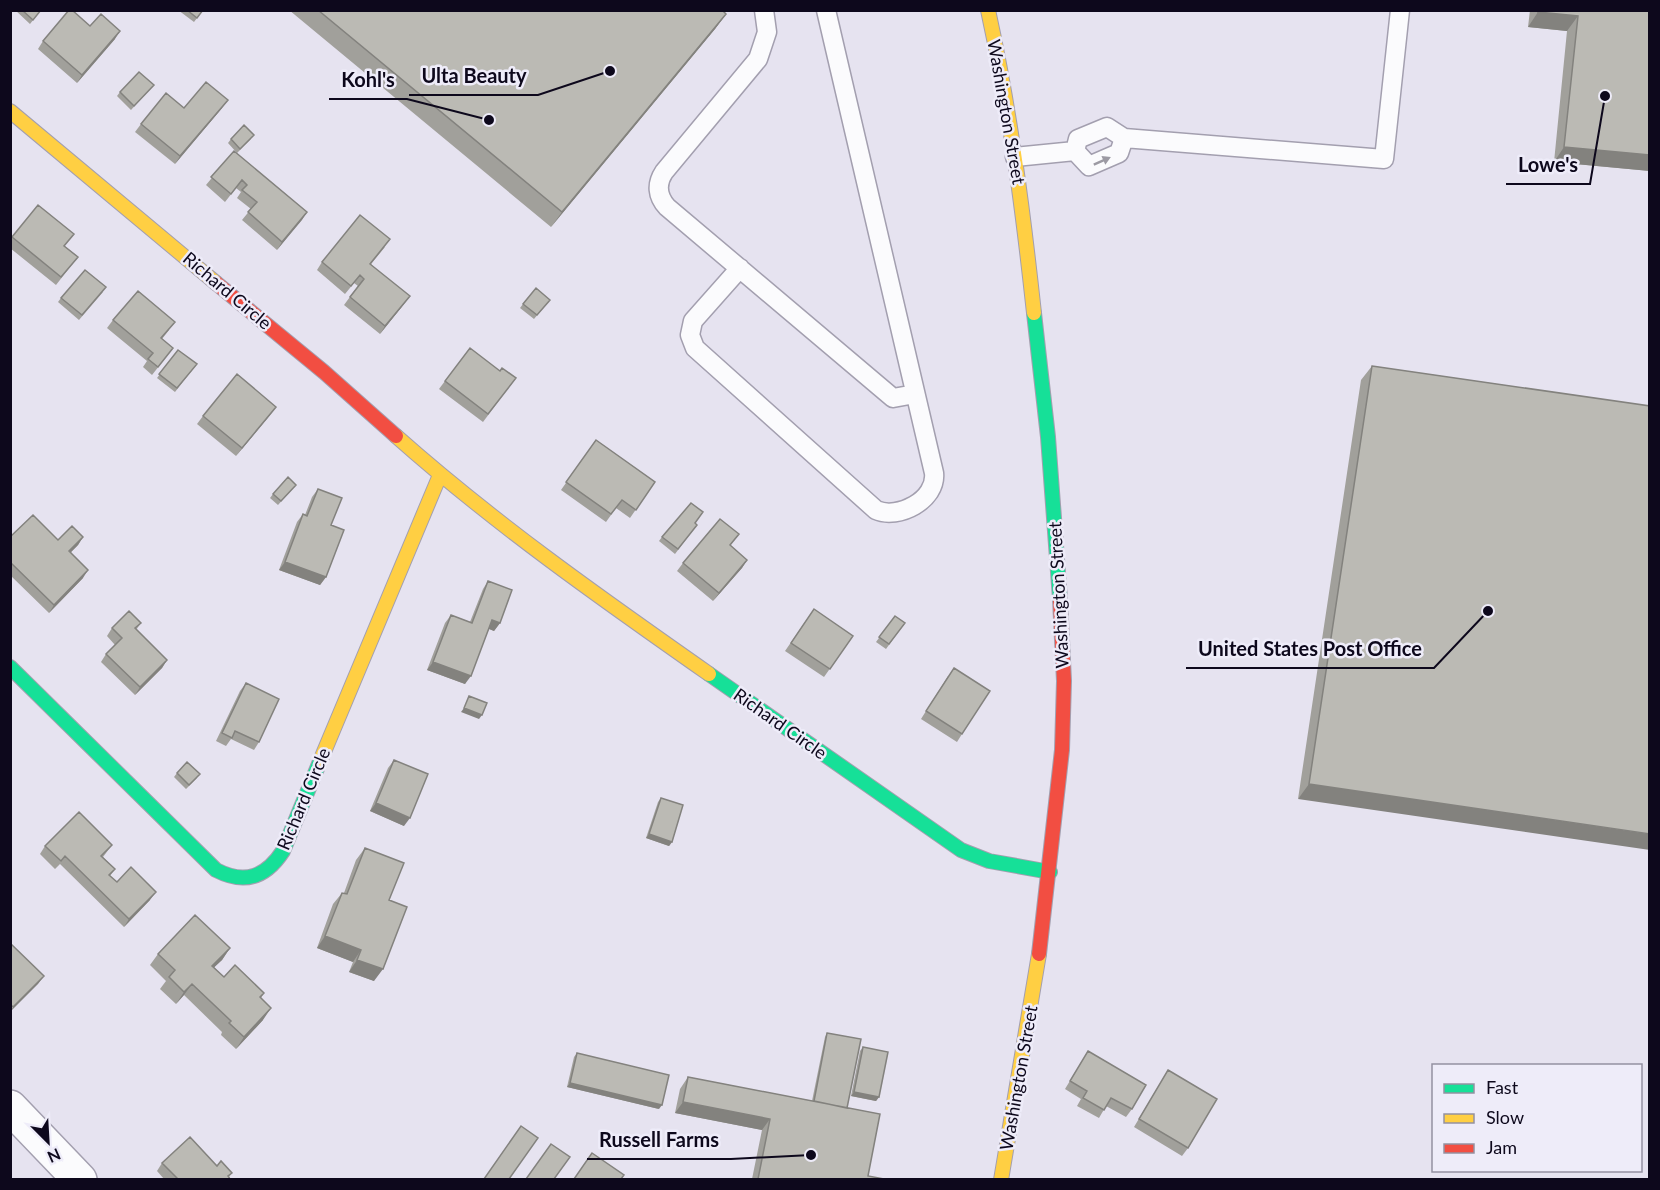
<svg xmlns="http://www.w3.org/2000/svg" width="1660" height="1190" viewBox="0 0 1660 1190" font-family="Lato,sans-serif">
<rect width="100%" height="100%" fill="#e6e3f0"/>
<g fill="none" stroke-linecap="round" stroke-linejoin="round">
<!-- lane casing -->
<g stroke="#a39faf" stroke-width="21">
<path id="lane" d="M 764,10 L 767,32 L 758,59 L 664,172 C 656,184 657,196 667,207 L 893,398 L 915,394
M 1075,151 L 1078,139 L 1107,127 L 1124,138 L 1384,159 L 1400,10
M 1075,151 L 1089,166 L 1119,153 L 1124,138
M 1015,157 L 1075,151
M 740,268 L 693,321 L 690,335 L 695,348 L 876,510 C 898,520 937,500 934,473 L 826,10"/>
</g>
<!-- street casing -->
<g stroke="#a39faf" stroke-width="36">
<path id="street" d="M 10,1107 L 80,1180"/>
</g>
<!-- fast casing -->
<g stroke="#a39faf" stroke-width="16">
<path id="fast" d="M 1034,313 L 1048,437 L 1060,599
M 10,667 L 216,870 C 245,885 266,877 283,851 L 321,759
M 709,674 L 961,850 L 989,861 L 1050,872"/>
</g>
<!-- slow casing -->
<g stroke="#a39faf" stroke-width="16">
<path id="slow" d="M 988,10 C 1010,110 1023,211 1034,313
M 10,111 L 216,283
M 396,436 C 494,523 602,599 709,674
M 321,759 L 440,475
M 1001,1180 L 1039,954"/>
</g>
<!-- jam casing -->
<g stroke="#a39faf" stroke-width="16">
<path id="jam" d="M 216,283 L 324,372 L 396,436
M 1039,954 L 1062,750 L 1064,681 L 1060,599"/>
</g>
<!-- lane -->
<use href="#lane" stroke="#fbfbfd" stroke-width="18"/>
<!-- street -->
<use href="#street" stroke="#fbfbfd" stroke-width="33"/>
<!-- fast -->
<use href="#fast" stroke="#16e098" stroke-width="14"/>
<!-- slow -->
<use href="#slow" stroke="#ffcf43" stroke-width="14"/>
<!-- jam -->
<use href="#jam" stroke="#f24e42" stroke-width="14"/>
</g>
<!-- wall -->
<path fill="#a1a09b" d="M 15,10 L 41,10 L 30,24 Z
M 178,10 L 203,10 L 194,22 Z
M 289,10 L 722,10 L 726,14 L 715,29 L 551,227 Z
M 1530,10 L 1650,10 L 1650,171 L 1554,162 L 1567,31 L 1528,27 Z
M 90,26 L 115,39 L 77,83 L 38,49 L 43,41 Z
M 154,85 L 131,110 L 117,96 L 120,92 Z
M 184,108 L 222,108 L 175,164 L 135,132 L 141,124 Z
M 231,139 L 251,139 L 237,153 L 228,143 Z
M 234,151 L 307,212 L 277,250 L 242,220 L 251,209 L 237,198 L 241,192 L 236,188 L 225,202 L 206,185 Z
M 12,237 L 65,246 L 78,257 L 56,285 L 10,248 L 10,239 Z
M 385,247 L 371,264 L 404,304 L 380,334 L 344,305 L 358,286 L 354,283 L 345,294 L 317,270 L 322,262 Z
M 103,292 L 79,320 L 58,302 L 61,298 Z
M 550,300 L 534,319 L 520,308 L 523,304 Z
M 113,320 L 169,330 L 162,339 L 167,356 L 152,375 L 143,367 L 147,361 L 107,328 Z
M 178,350 L 197,364 L 175,392 L 157,378 Z
M 1372,366 L 1650,406 L 1298,799 L 1361,380 Z
M 500,371 L 516,378 L 483,422 L 439,389 L 445,381 Z
M 270,415 L 236,456 L 197,424 L 203,416 Z
M 596,440 L 655,482 L 630,518 L 616,508 L 606,522 L 561,490 Z
M 296,485 L 278,505 L 270,498 L 273,494 Z
M 318,489 L 331,525 L 326,577 L 320,585 L 279,570 L 297,522 L 303,514 L 305,515 L 312,497 Z
M 695,523 L 697,525 L 675,554 L 659,541 L 662,537 Z
M 10,537 L 58,540 L 83,537 L 78,545 L 71,552 L 83,578 L 49,613 L 10,575 Z
M 731,546 L 747,560 L 742,568 L 713,601 L 677,571 L 683,563 Z
M 488,581 L 500,623 L 494,631 L 489,629 L 465,684 L 427,670 L 445,623 L 451,615 L 470,622 L 483,589 Z
M 814,609 L 853,636 L 824,677 L 785,651 Z
M 895,616 L 905,623 L 886,649 L 876,642 Z
M 141,623 L 136,630 L 167,660 L 162,668 L 135,695 L 101,662 L 106,654 L 115,645 L 107,636 L 112,628 Z
M 948,676 L 962,734 L 957,742 L 921,719 Z
M 246,683 L 259,742 L 254,750 L 231,739 L 226,746 L 216,741 L 240,691 Z
M 394,760 L 404,826 L 370,811 L 388,768 Z
M 177,773 L 197,778 L 186,789 L 174,777 Z
M 661,798 L 672,842 L 669,846 L 646,838 L 658,802 Z
M 112,845 L 103,857 L 115,869 L 110,876 L 117,882 L 150,900 L 124,927 L 60,864 L 55,869 L 40,854 L 45,846 Z
M 365,848 L 389,900 L 374,981 L 349,972 L 353,962 L 317,948 L 333,904 L 342,893 L 344,893 L 356,860 Z
M 230,948 L 222,960 L 214,967 L 224,977 L 264,993 L 261,998 L 263,1020 L 236,1049 L 221,1035 L 222,1032 L 184,995 L 176,1004 L 160,989 L 166,981 L 150,965 L 158,954 Z
M 827,1033 L 847,1108 L 868,1176 L 884,1179 L 752,1179 L 762,1130 L 675,1113 L 680,1089 L 688,1077 L 812,1101 L 825,1037 Z
M 863,1047 L 879,1097 L 876,1101 L 851,1096 L 860,1051 Z
M 1088,1051 L 1132,1109 L 1126,1117 L 1106,1106 L 1099,1118 L 1077,1106 L 1081,1099 L 1065,1089 Z
M 577,1053 L 659,1109 L 567,1087 L 574,1057 Z
M 1168,1070 L 1188,1148 L 1182,1156 L 1134,1127 Z
M 162,1163 L 217,1166 L 232,1173 L 229,1177 L 230,1179 L 164,1179 L 157,1171 Z"/>
<!-- shaded-wall -->
<path fill="#83827e" d="M 1538,12 L 1578,16 L 1567,31 L 1528,27 Z
M 726,14 L 715,29 L 551,227 L 562,212 Z
M 120,31 L 115,39 L 77,83 L 82,75 Z
M 228,100 L 222,108 L 175,164 L 180,156 Z
M 1564,147 L 1650,155 L 1650,171 L 1554,162 Z
M 307,212 L 302,220 L 277,250 L 282,242 Z
M 410,296 L 404,304 L 380,334 L 385,326 Z
M 276,407 L 270,415 L 236,456 L 242,448 Z
M 83,537 L 78,545 L 64,559 L 69,551 Z
M 747,560 L 742,568 L 713,601 L 719,593 Z
M 285,562 L 326,577 L 320,585 L 279,570 Z
M 88,570 L 83,578 L 49,613 L 54,605 Z
M 492,620 L 500,623 L 494,631 L 487,628 Z
M 167,660 L 162,668 L 135,695 L 140,687 Z
M 433,662 L 471,676 L 465,684 L 427,670 Z
M 464,708 L 482,715 L 479,719 L 461,712 Z
M 1309,784 L 1650,834 L 1650,850 L 1298,799 Z
M 376,803 L 410,818 L 404,826 L 370,811 Z
M 649,834 L 672,842 L 669,846 L 646,838 Z
M 156,892 L 150,900 L 124,927 L 129,919 Z
M 325,936 L 361,950 L 353,962 L 317,948 Z
M 230,948 L 222,960 L 204,977 L 212,966 Z
M 357,960 L 383,969 L 374,981 L 349,972 Z
M 44,976 L 38,984 L 10,1012 L 13,1007 Z
M 192,984 L 184,995 L 176,1004 L 184,992 Z
M 271,1008 L 263,1020 L 236,1049 L 244,1037 Z
M 570,1083 L 662,1105 L 659,1109 L 567,1087 Z
M 854,1092 L 879,1097 L 876,1101 L 851,1096 Z
M 683,1102 L 770,1119 L 762,1130 L 675,1113 Z"/>
<!-- building -->
<path fill="#bbbab4" stroke="#83827e" stroke-width="1.5" d="M 22,10 L 41,10 L 33,20 Z
M 69,10 L 72,10 L 90,26 L 101,14 L 120,31 L 82,75 L 43,41 Z
M 187,10 L 203,10 L 197,18 Z
M 318,10 L 722,10 L 726,14 L 562,212 Z
M 1539,10 L 1650,10 L 1650,155 L 1564,147 L 1578,16 L 1538,12 Z
M 139,72 L 154,85 L 134,106 L 120,92 Z
M 206,82 L 228,100 L 180,156 L 141,124 L 166,93 L 184,108 Z
M 244,125 L 254,135 L 240,149 L 231,139 Z
M 234,151 L 307,212 L 282,242 L 248,212 L 257,202 L 242,190 L 247,185 L 242,180 L 231,194 L 211,177 Z
M 38,205 L 74,234 L 64,246 L 78,257 L 61,277 L 12,237 Z
M 360,215 L 390,239 L 370,264 L 410,296 L 385,326 L 350,297 L 364,279 L 360,275 L 351,286 L 322,262 Z
M 85,270 L 106,287 L 82,315 L 61,298 Z
M 536,288 L 550,300 L 537,315 L 523,304 Z
M 138,291 L 175,322 L 161,338 L 173,348 L 158,367 L 148,359 L 153,353 L 113,320 Z
M 470,348 L 500,371 L 502,368 L 516,378 L 488,414 L 445,381 Z
M 178,350 L 197,364 L 177,388 L 159,374 Z
M 1372,366 L 1650,406 L 1650,834 L 1309,784 Z
M 237,374 L 276,407 L 242,448 L 203,416 Z
M 596,440 L 655,482 L 636,510 L 622,500 L 611,514 L 566,482 Z
M 288,477 L 296,485 L 281,501 L 273,494 Z
M 318,489 L 342,498 L 331,525 L 344,530 L 326,577 L 285,562 L 303,514 L 307,516 Z
M 691,503 L 703,512 L 695,523 L 697,525 L 678,549 L 662,537 Z
M 33,515 L 58,540 L 72,526 L 83,537 L 69,551 L 88,570 L 54,605 L 10,562 L 10,537 Z
M 720,519 L 739,534 L 730,545 L 747,560 L 719,593 L 683,563 Z
M 488,581 L 512,590 L 500,623 L 492,620 L 471,676 L 433,662 L 451,615 L 472,623 Z
M 814,609 L 853,636 L 830,669 L 791,643 Z
M 129,611 L 141,623 L 135,628 L 167,660 L 140,687 L 106,654 L 122,638 L 112,628 Z
M 895,616 L 905,623 L 889,644 L 879,637 Z
M 954,668 L 990,691 L 962,734 L 926,711 Z
M 246,683 L 279,699 L 259,742 L 235,731 L 232,738 L 222,733 Z
M 469,696 L 487,703 L 482,715 L 464,708 Z
M 394,760 L 428,774 L 410,818 L 376,803 Z
M 187,762 L 200,774 L 189,785 L 177,773 Z
M 661,798 L 683,805 L 672,842 L 649,834 Z
M 79,812 L 112,845 L 101,856 L 115,869 L 109,875 L 117,882 L 131,867 L 156,892 L 129,919 L 65,856 L 61,861 L 45,846 Z
M 365,848 L 404,863 L 389,900 L 407,907 L 383,969 L 357,960 L 361,950 L 325,936 L 342,893 L 347,894 Z
M 195,915 L 230,948 L 212,966 L 224,977 L 235,965 L 264,993 L 260,997 L 271,1008 L 244,1037 L 229,1023 L 231,1021 L 192,984 L 184,992 L 169,977 L 175,970 L 158,954 Z
M 10,943 L 44,976 L 13,1007 L 10,1004 Z
M 827,1033 L 861,1039 L 847,1108 L 814,1101 Z
M 863,1047 L 888,1052 L 879,1097 L 854,1092 Z
M 1088,1051 L 1146,1085 L 1132,1109 L 1111,1098 L 1104,1110 L 1083,1098 L 1087,1091 L 1070,1081 Z
M 577,1053 L 669,1075 L 662,1105 L 570,1083 Z
M 1168,1070 L 1217,1099 L 1188,1148 L 1139,1119 Z
M 688,1077 L 880,1114 L 868,1176 L 884,1179 L 758,1179 L 770,1119 L 683,1102 Z
M 521,1126 L 538,1138 L 509,1179 L 484,1179 Z
M 190,1137 L 217,1166 L 221,1161 L 232,1173 L 228,1176 L 230,1179 L 178,1179 L 162,1163 Z
M 551,1144 L 570,1157 L 554,1179 L 526,1179 Z
M 592,1153 L 624,1175 L 621,1179 L 574,1179 Z"/>
<!-- one-way arrows -->
<defs><path id="oneway-solid" d="M-6-.8H1V-3.2L6.5 0L1 3.2V.8H-6Z" transform="scale(1.5)"/></defs>
<use fill="#9c9aa3" href="#oneway-solid" transform="translate(1102 161) rotate(-24)"/>
<g text-anchor="middle" stroke-width="5" stroke-linejoin="round" paint-order="stroke">
<!-- street labels -->
<g font-size="18" fill="#0d081c" stroke="#eeecf9">
<text transform="translate(1006 112) rotate(80)" y="6">Washington Street</text>
<text transform="translate(227 291) rotate(40)" y="6">Richard Circle</text>
<text transform="translate(1059 595) rotate(-93)" y="6">Washington Street</text>
<text transform="translate(780 724) rotate(35)" y="6">Richard Circle</text>
<text transform="translate(304 799) rotate(-67)" y="6">Richard Circle</text>
<text transform="translate(1019 1078) rotate(-80)" y="6">Washington Street</text>
</g>
</g>
<!-- callouts -->
<path fill="none" stroke="#0d081c" stroke-width="2" d="M610 71L538 95H409M489 120L407 99H329M1605 96L1590 184H1506M1488 611L1434 668H1186M811 1155L731 1159H587"/>
<g fill="#0d081c" stroke="#eeecf9" stroke-width="2">
<circle cx="610" cy="71" r="6"/>
<circle cx="489" cy="120" r="6"/>
<circle cx="1605" cy="96" r="6"/>
<circle cx="1488" cy="611" r="6"/>
<circle cx="811" cy="1155" r="6"/>
</g>
<g font-size="20" text-anchor="middle" font-weight="bold" fill="#0d081c" stroke="#eeecf9" stroke-width="5" stroke-linejoin="round" paint-order="stroke">
<text x="474" y="83">Ulta Beauty</text>
<text x="368" y="87">Kohl's</text>
<text x="1548" y="172">Lowe's</text>
<text x="1310" y="656">United States Post Office</text>
<text x="659" y="1147">Russell Farms</text>
</g>
<!-- border -->
<rect width="1660" height="1190" fill="none" stroke="#0d081c" stroke-width="24"/>
<!-- legend -->
<rect x="1432" y="1064" width="210" height="108" fill="#eeecf9" stroke="#9491a1" stroke-width="1.5"/>
<rect x="1444" y="1084" width="30" height="9" fill="#16e098" stroke="#9491a1" stroke-width="1.5"/>
<text x="1486" y="1094" font-size="18" fill="#0d081c">Fast</text>
<rect x="1444" y="1114" width="30" height="9" fill="#ffcf43" stroke="#9491a1" stroke-width="1.5"/>
<text x="1486" y="1124" font-size="18" fill="#0d081c">Slow</text>
<rect x="1444" y="1144" width="30" height="9" fill="#f24e42" stroke="#9491a1" stroke-width="1.5"/>
<text x="1486" y="1154" font-size="18" fill="#0d081c">Jam</text>
<!-- north arrow -->
<g transform="translate(48 1142) rotate(156)" stroke="#eeecf9" stroke-width="4.5" paint-order="stroke">
<path d="M0-4.5L10 22L0 15L-10 22Z" fill="#0d081c"/>
<text y="-9" font-size="16" font-weight="bold" text-anchor="middle" fill="#0d081c">N</text>
</g>
</svg>
